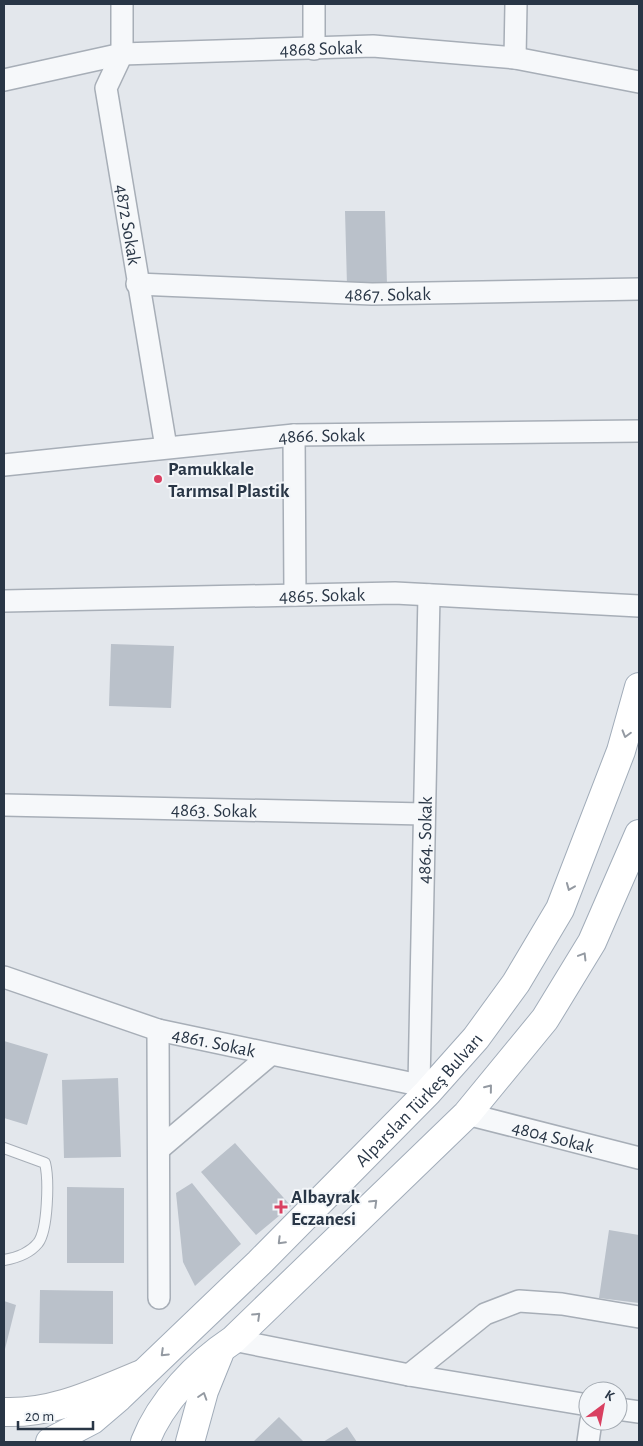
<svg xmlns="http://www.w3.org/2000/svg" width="643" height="1446" viewBox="0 0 643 1446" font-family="'Alegreya Sans',sans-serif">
<rect width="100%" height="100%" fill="#e3e7ec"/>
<!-- building -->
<path fill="#bac1ca" d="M 345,211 L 385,211 L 387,284 L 347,285 Z
M 111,644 L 174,646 L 171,708 L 109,706 Z
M 4,1041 L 48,1054 L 27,1125 L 4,1118 Z
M 118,1078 L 121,1157 L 64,1158 L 62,1080 Z
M 235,1143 L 291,1206 L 256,1235 L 201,1172 Z
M 192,1183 L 241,1244 L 195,1286 L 183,1262 L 176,1193 Z
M 67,1187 L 124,1188 L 124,1263 L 67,1263 Z
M 609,1230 L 639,1235 L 639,1303 L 599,1298 Z
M 40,1290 L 113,1291 L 113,1344 L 39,1343 Z
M 4,1301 L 16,1305 L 4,1353 Z
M 279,1417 L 304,1442 L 253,1442 Z
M 347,1427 L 357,1442 L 323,1442 Z"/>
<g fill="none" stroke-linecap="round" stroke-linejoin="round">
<!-- lane casing -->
<g stroke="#a7aeb7" stroke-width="12">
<path id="lane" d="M 4,1148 L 45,1163 C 49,1179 48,1230 38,1243 C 29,1254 16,1258 4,1260"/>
</g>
<!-- street casing -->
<g stroke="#a7aeb7" stroke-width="24">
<g id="street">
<path id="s1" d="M 122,4 L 122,54 L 106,88 L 166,447"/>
<path d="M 314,4 L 314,49"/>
<path d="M 515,58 L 516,4"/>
<path id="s2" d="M 4,80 L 122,54 L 373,46 L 515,58 L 639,82"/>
<path id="s3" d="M 137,284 L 372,294 L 639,289"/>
<path d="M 294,435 L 295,595"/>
<path id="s4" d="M 4,465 L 294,435 L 639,431"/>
<path id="s5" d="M 4,601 L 395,593 L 639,606"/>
<path id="s6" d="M 4,805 L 424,814"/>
<path id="s7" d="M 4,977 L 158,1030 L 419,1085 L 427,1093"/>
<path d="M 158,1030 L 159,1298"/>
<path id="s8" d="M 419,1085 L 429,595"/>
<path id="s9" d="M 467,1114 L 639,1158"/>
<path d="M 159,1149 L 270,1055"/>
<path d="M 233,1340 L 409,1375 L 588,1405"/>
<path d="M 409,1375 L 485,1314 L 519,1301 L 562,1304 L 639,1317"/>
<path d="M 618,1409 L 639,1412"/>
<path d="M 588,1442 L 591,1421"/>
</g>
</g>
<!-- secondary casing -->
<g stroke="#a7aeb7" stroke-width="30">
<path id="secondary" d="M 4,1412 C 54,1414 97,1392 142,1374"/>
</g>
<!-- primary casing -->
<g stroke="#a1acb9" stroke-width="30">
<g id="primary">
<path id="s10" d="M 50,1442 L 92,1420 L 119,1397 L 259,1263 L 427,1093 L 476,1038 L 516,983 L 560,909 L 621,751 L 639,687"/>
<path d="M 145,1442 C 161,1401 197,1364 233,1340 L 467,1114 L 545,1019 L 592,942 L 639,834"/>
<path d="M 190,1442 L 204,1391 L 219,1354"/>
</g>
</g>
<!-- lane -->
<use href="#lane" stroke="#f6f8fa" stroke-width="10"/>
<!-- street -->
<use href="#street" stroke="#f6f8fa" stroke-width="21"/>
<!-- secondary -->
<use href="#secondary" stroke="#fff" stroke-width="28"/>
<!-- primary -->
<use href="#primary" stroke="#fff" stroke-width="28"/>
</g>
<!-- one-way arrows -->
<defs><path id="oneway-chevron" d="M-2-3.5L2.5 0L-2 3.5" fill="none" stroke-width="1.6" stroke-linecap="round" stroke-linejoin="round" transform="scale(1.25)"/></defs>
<g stroke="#949aa2">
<use href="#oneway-chevron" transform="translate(626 734) rotate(106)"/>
<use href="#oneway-chevron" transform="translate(570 887) rotate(112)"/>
<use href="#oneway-chevron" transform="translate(583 956) rotate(-59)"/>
<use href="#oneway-chevron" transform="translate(489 1088) rotate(-51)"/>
<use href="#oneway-chevron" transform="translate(374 1203) rotate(-44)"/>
<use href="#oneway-chevron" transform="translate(281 1241) rotate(135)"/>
<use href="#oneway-chevron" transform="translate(257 1316) rotate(-44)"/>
<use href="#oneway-chevron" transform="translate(164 1353) rotate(136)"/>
<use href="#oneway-chevron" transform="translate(203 1396) rotate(-72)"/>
</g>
<!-- markers -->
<g fill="#d94061" stroke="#f3f6f9" stroke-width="2">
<circle cx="158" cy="479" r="5"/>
<path d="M278.5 1199.5h5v5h5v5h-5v5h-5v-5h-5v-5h5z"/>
</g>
<g text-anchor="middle" stroke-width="4" stroke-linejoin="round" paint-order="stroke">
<!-- street labels -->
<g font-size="19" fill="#293646" stroke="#f3f6f9">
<text dy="7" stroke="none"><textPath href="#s2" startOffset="320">4868 Sokak</textPath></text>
<text dy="7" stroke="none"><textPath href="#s1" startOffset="226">4872 Sokak</textPath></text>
<text dy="7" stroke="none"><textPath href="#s3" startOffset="251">4867. Sokak</textPath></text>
<text dy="7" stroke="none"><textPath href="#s4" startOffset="319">4866. Sokak</textPath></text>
<text dy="7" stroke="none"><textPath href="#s5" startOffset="318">4865. Sokak</textPath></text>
<text dy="7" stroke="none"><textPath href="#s6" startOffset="210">4863. Sokak</textPath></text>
<text dy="7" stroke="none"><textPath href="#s8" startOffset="245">4864. Sokak</textPath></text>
<text dy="7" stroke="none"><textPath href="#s7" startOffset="220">4861. Sokak</textPath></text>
<text dy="7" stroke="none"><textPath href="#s10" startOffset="505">Alparslan Türkeş Bulvarı</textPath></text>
<text dy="7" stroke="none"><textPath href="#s9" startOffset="89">4804 Sokak</textPath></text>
</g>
<!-- poi labels -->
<g font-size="19" font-weight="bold" fill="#293646" stroke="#f3f6f9" text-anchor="start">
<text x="168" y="475">Pamukkale<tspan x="168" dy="22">Tarımsal Plastik</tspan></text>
<text x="291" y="1203">Albayrak<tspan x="291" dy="22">Eczanesi</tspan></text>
</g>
</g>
<!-- border -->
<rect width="643" height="1446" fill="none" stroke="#293646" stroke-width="10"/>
<!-- north arrow -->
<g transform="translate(603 1406) rotate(32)"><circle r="24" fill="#f3f6f9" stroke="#a2a9b1"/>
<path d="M0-4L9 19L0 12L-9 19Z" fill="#d94061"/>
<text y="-8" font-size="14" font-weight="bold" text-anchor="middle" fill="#293646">K</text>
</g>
<!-- scale -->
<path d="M18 1421v8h75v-8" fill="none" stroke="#293646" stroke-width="2.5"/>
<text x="25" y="1421" font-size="15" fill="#293646" stroke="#f3f6f9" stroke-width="4" paint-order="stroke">20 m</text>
</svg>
